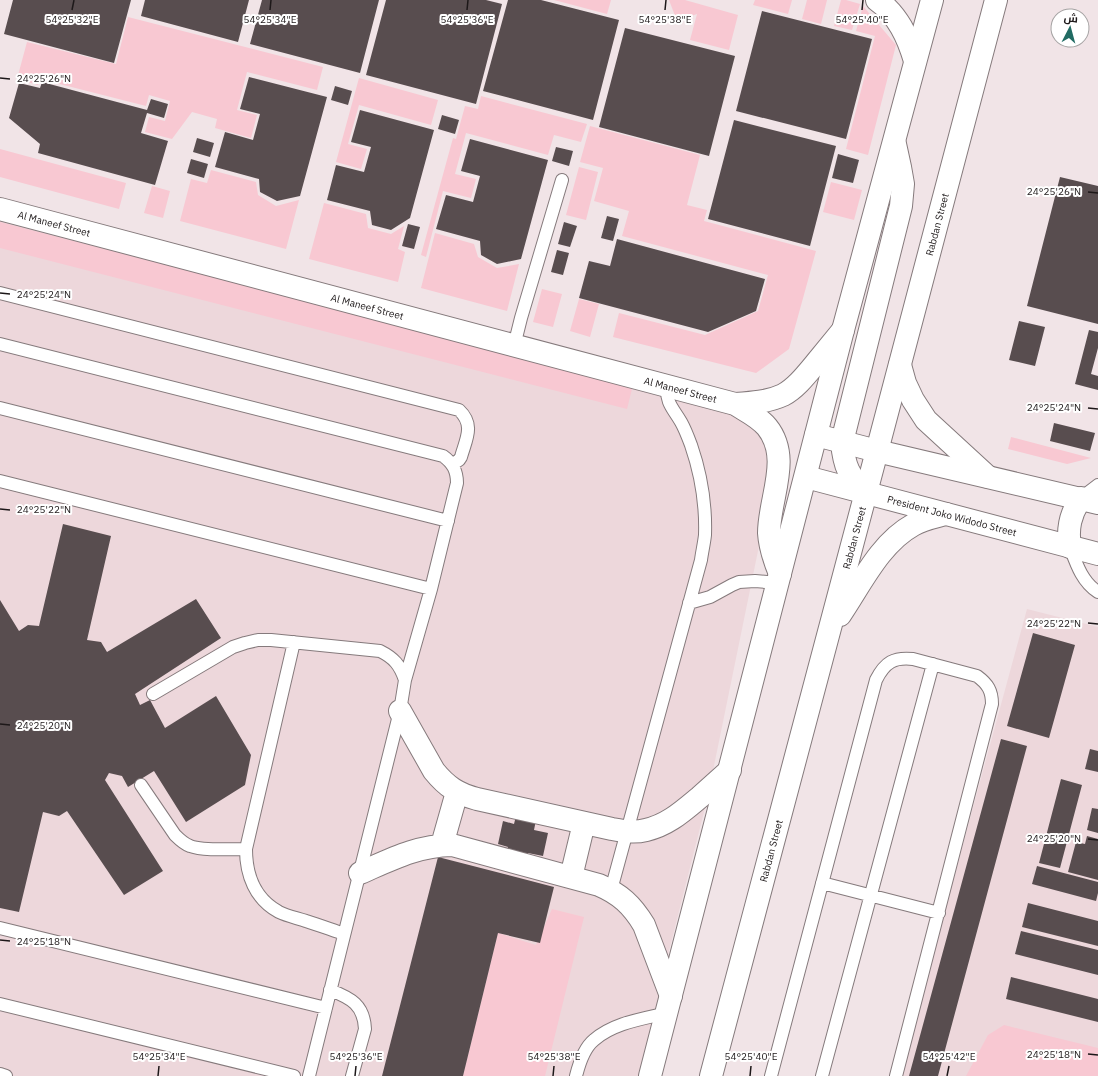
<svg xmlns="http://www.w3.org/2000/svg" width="1098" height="1076" viewBox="0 0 1098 1076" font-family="'IBM Plex Sans',Cairo,sans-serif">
<rect width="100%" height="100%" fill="#f1e4e7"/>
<!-- built -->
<path fill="#edd7db" d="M 0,220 L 279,296 L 709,407 L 741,418 L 770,442 L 764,512 L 759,546 L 707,800 L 666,963 L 650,1034 L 639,1076 L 0,1076 Z
M 1027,609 L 1098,627 L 1098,1076 L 900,1076 Z"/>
<!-- green -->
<path fill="#f8c8d2" d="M 554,0 L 611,0 L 607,14 Z
M 669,0 L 685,0 L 738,15 L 729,50 L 690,40 L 697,14 L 677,21 Z
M 755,0 L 792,0 L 788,14 L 753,5 Z
M 807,0 L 827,0 L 821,24 L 802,19 Z
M 841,0 L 846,0 L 860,4 L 852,30 L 834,26 Z
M 863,6 L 896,45 L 868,155 L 846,149 L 875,36 L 856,31 Z
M 128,17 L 323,67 L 317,90 L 247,72 L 237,110 L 257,115 L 251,138 L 215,128 L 217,119 L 192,112 L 172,139 L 145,132 L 149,117 L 165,121 L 170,101 L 149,95 L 146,106 L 40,79 L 38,85 L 17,79 L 27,42 L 116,64 Z
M 359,78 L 438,100 L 431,125 L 359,105 L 348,144 L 367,149 L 361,169 L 336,162 Z
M 481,96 L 587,124 L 581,142 L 554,135 L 548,155 L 466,133 L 455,174 L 476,179 L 471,198 L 443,191 L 426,257 L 421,255 L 453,138 L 456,139 L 465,106 L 478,109 Z
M 590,126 L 700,155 L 687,205 L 707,210 L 704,221 L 816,251 L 789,349 L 756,373 L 613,337 L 619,313 L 705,335 L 758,311 L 768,275 L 622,236 L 629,211 L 594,201 L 603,168 L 580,162 Z
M 0,149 L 126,183 L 119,209 L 0,177 Z
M 579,167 L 598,172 L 586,220 L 566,215 Z
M 211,170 L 256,182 L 258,195 L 276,206 L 299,200 L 286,249 L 180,221 L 191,179 L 207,183 Z
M 831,182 L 862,190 L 854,220 L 823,212 Z
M 152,186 L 170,191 L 163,218 L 144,213 Z
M 324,203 L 366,214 L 368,228 L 391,234 L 404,226 L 398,249 L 405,252 L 398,282 L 309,259 Z
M 0,222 L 633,385 L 627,409 L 0,248 Z
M 435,233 L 474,244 L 478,257 L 497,268 L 519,264 L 507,311 L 421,288 Z
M 542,289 L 562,294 L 553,327 L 533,322 Z
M 579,299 L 599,304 L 590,337 L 570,331 Z
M 1011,437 L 1091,458 L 1067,464 L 1008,449 Z
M 552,909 L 584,917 L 545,1076 L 463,1076 L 498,933 L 536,945 Z
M 1004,1025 L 1098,1048 L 1098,1076 L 966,1076 L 988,1035 Z"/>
<!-- building -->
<path fill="#584d4f" d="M 13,0 L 131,0 L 114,63 L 4,34 Z
M 145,0 L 249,0 L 238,42 L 141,16 Z
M 262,0 L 379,0 L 360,73 L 250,44 Z
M 386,0 L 486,0 L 502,4 L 476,104 L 366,75 Z
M 508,0 L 541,0 L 619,20 L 593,120 L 483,91 Z
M 762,11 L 872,39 L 846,139 L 736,111 Z
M 625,28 L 735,56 L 709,156 L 599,127 Z
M 249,77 L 327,97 L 300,196 L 277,201 L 260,192 L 259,179 L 215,167 L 225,132 L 253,140 L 260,114 L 240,109 Z
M 42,82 L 147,110 L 151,99 L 168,104 L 164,118 L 147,113 L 141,133 L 168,141 L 155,185 L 38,153 L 40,144 L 9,118 L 19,83 L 40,88 Z
M 335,86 L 352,91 L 348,105 L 331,100 Z
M 360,110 L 434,130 L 410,218 L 391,230 L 372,225 L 370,211 L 327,200 L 336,165 L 364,172 L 371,147 L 351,142 Z
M 442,115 L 459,120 L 455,134 L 438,129 Z
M 734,120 L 836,146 L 810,246 L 708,219 Z
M 197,138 L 214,143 L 210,157 L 193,152 Z
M 470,139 L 548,160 L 521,259 L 497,264 L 481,255 L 480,241 L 436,229 L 446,195 L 473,202 L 480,176 L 461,171 Z
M 556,147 L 573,151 L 569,166 L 552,161 Z
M 838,154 L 859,160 L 853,183 L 832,178 Z
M 191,159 L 208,164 L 204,178 L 187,173 Z
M 1060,177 L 1098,186 L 1098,324 L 1027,306 Z
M 607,216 L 619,219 L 613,241 L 601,238 Z
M 564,222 L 577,226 L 570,247 L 558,244 Z
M 408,224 L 420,227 L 414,249 L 402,246 Z
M 617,239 L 765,279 L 756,311 L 708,332 L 579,298 L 589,261 L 610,266 Z
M 557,250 L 569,253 L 563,275 L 551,272 Z
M 1019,321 L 1045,327 L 1035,366 L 1009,360 Z
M 1089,330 L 1098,332 L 1098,348 L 1091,374 L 1098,376 L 1098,390 L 1075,384 Z
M 1054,423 L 1095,433 L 1090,451 L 1050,441 Z
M 63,524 L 111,536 L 87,640 L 101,642 L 107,652 L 196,599 L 221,638 L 135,694 L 140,705 L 150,700 L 165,728 L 216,696 L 251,755 L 245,785 L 186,822 L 154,771 L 128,787 L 122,776 L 109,773 L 105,780 L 163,871 L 124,895 L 67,811 L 59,816 L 43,812 L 19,912 L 0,908 L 0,600 L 19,631 L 28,625 L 39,626 Z
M 1033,633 L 1075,645 L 1049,738 L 1007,726 Z
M 1001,739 L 1027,746 L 938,1076 L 909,1076 Z
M 1090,749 L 1098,751 L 1098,772 L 1085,769 Z
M 1061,779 L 1082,785 L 1060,868 L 1039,863 Z
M 1092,808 L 1098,809 L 1098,833 L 1087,830 Z
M 516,816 L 536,820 L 534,830 L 548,833 L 543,856 L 528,853 L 527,859 L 506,855 L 508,847 L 498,844 L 503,821 L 514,824 Z
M 1087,836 L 1098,839 L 1098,880 L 1068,872 L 1076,842 L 1085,844 Z
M 438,857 L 554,887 L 540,943 L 498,933 L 463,1076 L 382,1076 Z
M 1037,866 L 1098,882 L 1098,893 L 1096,901 L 1032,884 Z
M 1028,903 L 1098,921 L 1098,946 L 1022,927 Z
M 1021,931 L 1098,950 L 1098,975 L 1015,954 Z
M 1011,977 L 1098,999 L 1098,1022 L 1006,999 Z"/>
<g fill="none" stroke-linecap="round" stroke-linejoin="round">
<!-- service casing -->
<g stroke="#857a7c" stroke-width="14">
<path id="service" d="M 0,293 L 459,410 C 475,425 466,439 461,457 L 459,460 L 453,464
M 0,344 L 443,456 C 453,463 457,471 457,483 L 431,589 L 405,680 L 400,711 L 309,1076
M 514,346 L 521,318 L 562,180
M 0,408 L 448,521
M 0,481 L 431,589
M 1081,498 L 1098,485
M 1070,547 C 1076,563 1082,582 1098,592
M 689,603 L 710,597 L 732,585 L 739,582 L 755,581 L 778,583
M 294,642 L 246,849 C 246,875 255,899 279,912 C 287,916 297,918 306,921 C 319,925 332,930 344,934
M 153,694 L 233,647 L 245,643 L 258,640 L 271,640 L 380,651 C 394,658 400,665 405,680
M 141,785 L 175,835 C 179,839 184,844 190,846 C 203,851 231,849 246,849
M 822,883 L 939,913
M 611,890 L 701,560 C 702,552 704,544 705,535 C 706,505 701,474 691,445 C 688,437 685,429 681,422 C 673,408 666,404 667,386
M 0,928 L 326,1008
M 330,990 C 351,998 364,1005 365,1029 L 352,1076
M 0,1004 L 294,1076
M 0,1074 L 6,1076
M 576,1076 C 579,1064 584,1048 594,1040 C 613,1023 642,1019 667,1013
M 771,1076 L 876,680 C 885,662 894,657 913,659 L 977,676 C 988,684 992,691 992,704 L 896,1076
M 822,1076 L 933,664"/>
</g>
<!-- minor casing -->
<g stroke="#857a7c" stroke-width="24">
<path id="minor" d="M 877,0 C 898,15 908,37 915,61
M 400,711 L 434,771 C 447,787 458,794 477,799 L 612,829 C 623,831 634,833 646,830 C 668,825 683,811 700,797 C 710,788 720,779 730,770
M 442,845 L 457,792
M 360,873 C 392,859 416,846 452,845 L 599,885 C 620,894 632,905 644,925 L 671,996
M 571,877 L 584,823"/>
</g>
<!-- tertiary casing -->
<g stroke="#857a7c" stroke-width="24">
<g id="tertiary">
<path id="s1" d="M 0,209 L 735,404 C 746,411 759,417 767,427 C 792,458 769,498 769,533 C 770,548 775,562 780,574"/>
<path d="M 735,404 C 751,403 768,402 783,395 C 796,388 806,375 816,363 C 825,352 834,341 843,330"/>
<path d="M 816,435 L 877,451 L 1098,503"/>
<path id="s2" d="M 806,477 L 1098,554"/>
<path d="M 1070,547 C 1067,529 1070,514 1081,498"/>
</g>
</g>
<!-- secondary casing -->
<g stroke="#857a7c" stroke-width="24">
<g id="secondary">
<path d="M 900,365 L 905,383 L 913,400 L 926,420 L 988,477"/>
<path d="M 866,493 C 849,477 844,466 842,442 L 901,206 L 903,184 L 900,167 L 895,144"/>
<path d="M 840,615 C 861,584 880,543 913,525 C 923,519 935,517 946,514"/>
<path d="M 650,1076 L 843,330 L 932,0"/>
<path id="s3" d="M 711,1076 L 877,451 L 996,0"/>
</g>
</g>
<!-- service -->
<use href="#service" stroke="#fff" stroke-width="12"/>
<!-- minor -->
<use href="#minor" stroke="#fff" stroke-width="22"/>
<!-- tertiary -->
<use href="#tertiary" stroke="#fff" stroke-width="22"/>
<!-- secondary -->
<use href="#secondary" stroke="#fff" stroke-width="22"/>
</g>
<!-- ticks -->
<path fill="none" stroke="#1d1819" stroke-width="1.5" d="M 72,10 L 74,0M 270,10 L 271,0M 467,10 L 468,0M 665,10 L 666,0M 862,10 L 863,0M 0,78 L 10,79M 1088,192 L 1098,193M 0,293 L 10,294M 1088,408 L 1098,409M 0,509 L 10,510M 1088,623 L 1098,624M 0,724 L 10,725M 1088,839 L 1098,840M 0,940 L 10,941M 1088,1054 L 1098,1055M 158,1076 L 159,1066M 355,1076 L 356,1066M 553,1076 L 554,1066M 750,1076 L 751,1066M 947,1076 L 949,1066"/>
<g text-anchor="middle" stroke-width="4" stroke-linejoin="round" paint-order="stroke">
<!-- street labels -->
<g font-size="10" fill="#1d1819" stroke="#fff">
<text dy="4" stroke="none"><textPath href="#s1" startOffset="56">Al Maneef Street</textPath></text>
<text dy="4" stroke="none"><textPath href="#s3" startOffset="881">Rabdan Street</textPath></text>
<text dy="4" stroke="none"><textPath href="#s1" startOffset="380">Al Maneef Street</textPath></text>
<text dy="4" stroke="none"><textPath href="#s1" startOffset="704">Al Maneef Street</textPath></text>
<text dy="4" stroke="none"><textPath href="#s2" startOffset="151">President Joko Widodo Street</textPath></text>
<text dy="4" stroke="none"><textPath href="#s3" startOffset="557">Rabdan Street</textPath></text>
<text dy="4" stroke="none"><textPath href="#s3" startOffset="233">Rabdan Street</textPath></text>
</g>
</g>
<g font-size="10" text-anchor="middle" fill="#1d1819" stroke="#fff" stroke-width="4" stroke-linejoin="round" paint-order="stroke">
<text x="72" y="23">54°25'32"E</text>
<text x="270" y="23">54°25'34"E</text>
<text x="467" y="23">54°25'36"E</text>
<text x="665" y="23">54°25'38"E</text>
<text x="862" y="23">54°25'40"E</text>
<text x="44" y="82">24°25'26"N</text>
<text x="1054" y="195">24°25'26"N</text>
<text x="44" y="298">24°25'24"N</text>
<text x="1054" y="411">24°25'24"N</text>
<text x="44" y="513">24°25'22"N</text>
<text x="1054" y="627">24°25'22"N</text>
<text x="44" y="729">24°25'20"N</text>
<text x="1054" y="842">24°25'20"N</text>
<text x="44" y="945">24°25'18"N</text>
<text x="1054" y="1058">24°25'18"N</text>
<text x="159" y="1060">54°25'34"E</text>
<text x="356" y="1060">54°25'36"E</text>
<text x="554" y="1060">54°25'38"E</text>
<text x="751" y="1060">54°25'40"E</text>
<text x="949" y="1060">54°25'42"E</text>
</g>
<!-- north arrow -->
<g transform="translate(1070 28) rotate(6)"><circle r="19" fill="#ffffff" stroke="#a5a3a3"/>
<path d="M0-3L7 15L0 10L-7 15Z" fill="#216b63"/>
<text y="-6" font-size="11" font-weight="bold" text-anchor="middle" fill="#1d1819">ش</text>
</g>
</svg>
